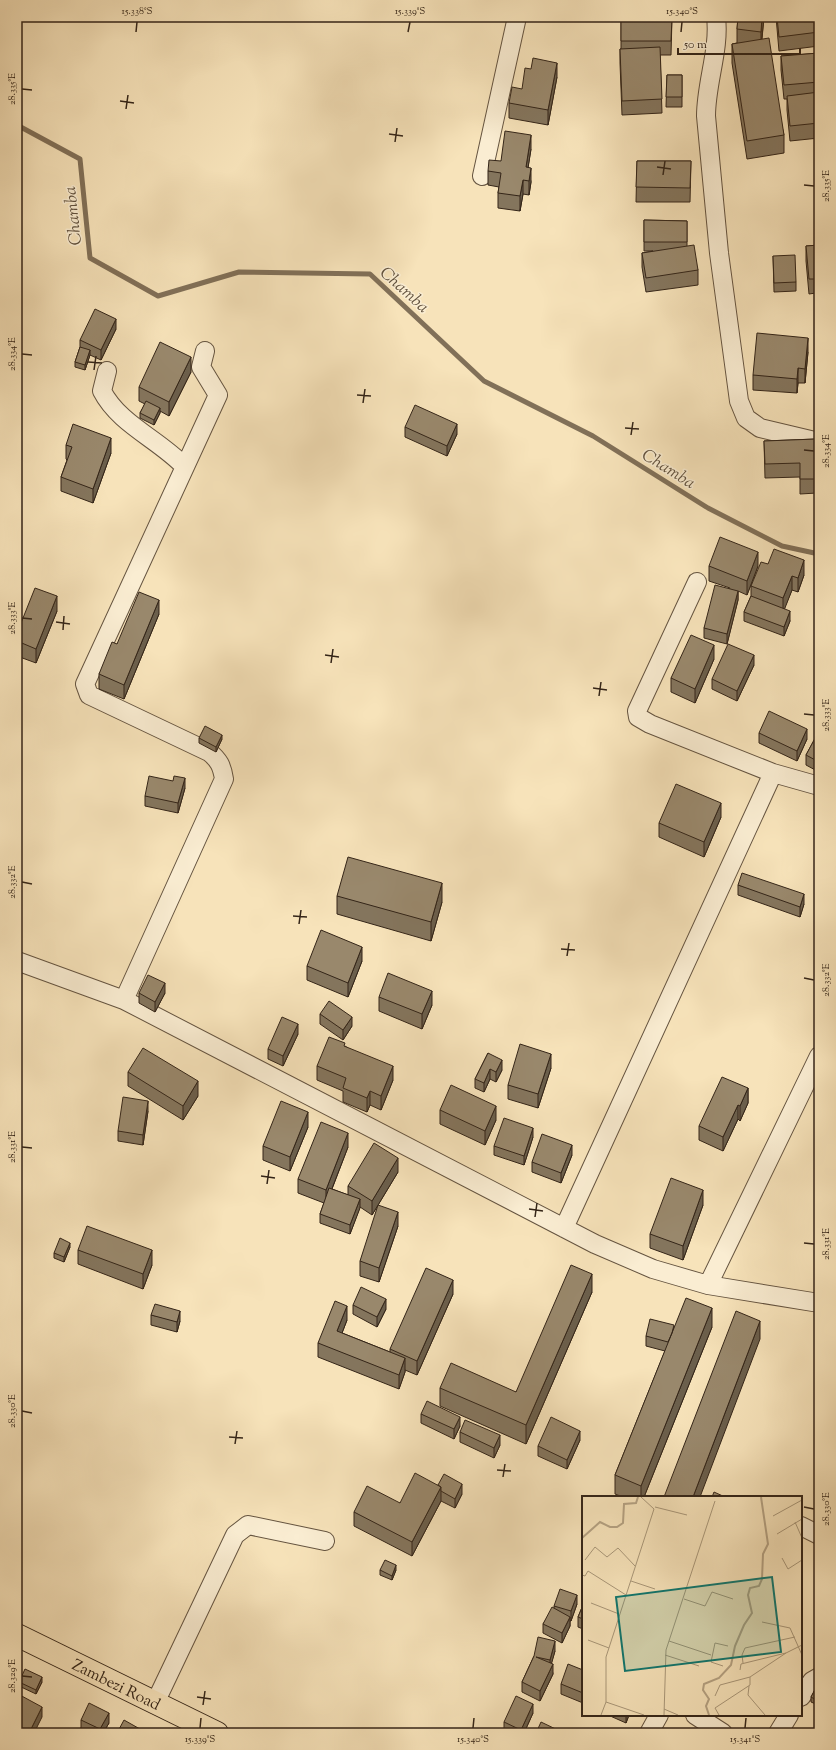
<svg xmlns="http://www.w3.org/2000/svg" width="836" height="1750" viewBox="0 0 836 1750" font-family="'Sorts Mill Goudy',serif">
<rect width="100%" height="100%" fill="#f7e3ba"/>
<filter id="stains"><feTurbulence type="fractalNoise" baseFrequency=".005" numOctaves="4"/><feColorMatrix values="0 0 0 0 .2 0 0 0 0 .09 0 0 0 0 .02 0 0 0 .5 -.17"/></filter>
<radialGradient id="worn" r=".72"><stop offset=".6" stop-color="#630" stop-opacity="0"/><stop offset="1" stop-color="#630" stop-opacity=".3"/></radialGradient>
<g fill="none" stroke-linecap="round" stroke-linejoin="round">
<!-- stream -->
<path stroke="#817058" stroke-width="5" d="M 17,125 L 80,159 L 90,258 L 158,296 L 239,272 L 370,274 L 484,381 L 593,436 L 708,508 L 782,546 L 819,554"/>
<!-- minor casing -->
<g stroke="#655440" stroke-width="20">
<path id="minor" d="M 716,17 C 720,49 706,83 706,116 L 719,253 L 739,401 L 746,418 L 760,428 L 819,442
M 482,176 L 517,17
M 107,371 L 102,391 C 119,424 158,439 184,466
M 697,582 L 637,711 L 638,717 L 650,724 L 773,773 L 819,786
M 17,961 L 124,1000 L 595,1244 L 653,1269 L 708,1285 L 819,1303
M 124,1000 L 224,779 C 222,766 219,760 209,752 L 89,695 L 85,684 L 218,395 L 201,367 L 205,351
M 564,1228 L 773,773
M 708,1285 L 819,1056
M 801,1526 L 819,1535
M 801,1697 L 812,1681 L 819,1677
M 155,1703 L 235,1535 L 248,1525 L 325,1541
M 695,1715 L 723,1733
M 649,1733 L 659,1715
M 778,1733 L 789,1715"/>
</g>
<!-- major casing -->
<g stroke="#342518" stroke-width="24">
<g id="major">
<path id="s1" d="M 17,1635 L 217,1733"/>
</g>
</g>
<!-- minor -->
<use href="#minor" stroke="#faedd2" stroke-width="18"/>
<!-- major -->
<use href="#major" stroke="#f7e3ba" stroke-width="22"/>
</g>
<!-- wall -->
<path fill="#84755d" stroke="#342518" d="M 621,17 L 672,17 L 671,55 L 660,55 L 662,113 L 622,115 L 620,63 L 620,49 L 621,49 Z
M 738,17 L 764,17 L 762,39 L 784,135 L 784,153 L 747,159 L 732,63 L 732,44 L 737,43 L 737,29 Z
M 776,17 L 819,17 L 819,46 L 779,51 Z
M 819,53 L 819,138 L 790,141 L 787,110 L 787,99 L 784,99 L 781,70 L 781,56 Z
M 667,75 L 682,75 L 682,107 L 666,107 Z
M 557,77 L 548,125 L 509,118 L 509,103 L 522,89 Z
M 531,149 L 528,167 L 531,182 L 529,195 L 523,194 L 520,211 L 498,208 L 498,193 L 499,187 L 488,185 L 488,171 L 501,161 Z
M 637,161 L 691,161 L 690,202 L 636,202 Z
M 644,220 L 687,221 L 687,246 L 698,270 L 698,285 L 646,292 L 642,267 L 642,253 L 653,251 L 644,251 Z
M 819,245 L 819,341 L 816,341 L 816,293 L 809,294 L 806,261 L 806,246 Z
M 773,256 L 796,282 L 796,291 L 774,292 Z
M 116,329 L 101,360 L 90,355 L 85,370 L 75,367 L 75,362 L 80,347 L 80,340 Z
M 808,352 L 805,383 L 798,383 L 797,393 L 753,390 L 753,375 Z
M 191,372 L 169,416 L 160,411 L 160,413 L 154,425 L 140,418 L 140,413 L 145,404 L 139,401 L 139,387 Z
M 405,427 L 457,434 L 447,456 L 405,437 Z
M 816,439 L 817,493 L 800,494 L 800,477 L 765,478 L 764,441 Z
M 66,445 L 111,453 L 93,503 L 61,491 L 61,477 L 67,460 L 66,459 Z
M 768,564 L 804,575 L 798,592 L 792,590 L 784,609 L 790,621 L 784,636 L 744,621 L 744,612 L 751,596 L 751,586 Z
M 709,566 L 758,566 L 747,595 L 738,591 L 738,600 L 727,644 L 704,638 L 704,628 L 730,588 L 709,581 Z
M 57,611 L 36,663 L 17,656 L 17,633 Z
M 159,614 L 124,699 L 99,689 L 99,674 L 117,644 Z
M 714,659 L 695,703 L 671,692 L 671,678 Z
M 754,665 L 737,701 L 712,689 L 712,679 Z
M 819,731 L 819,772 L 806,765 L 806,755 Z
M 759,733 L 807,739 L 797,761 L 759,743 Z
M 199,738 L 222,739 L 216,752 L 199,743 Z
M 185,788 L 178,813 L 145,806 L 145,796 Z
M 721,817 L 704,857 L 659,837 L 659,823 Z
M 738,885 L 804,904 L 800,917 L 738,895 Z
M 337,896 L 442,902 L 431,941 L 337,914 Z
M 362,961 L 348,997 L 307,980 L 307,966 Z
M 139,993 L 165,993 L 155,1012 L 139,1003 Z
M 379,997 L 432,1005 L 422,1029 L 379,1011 Z
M 320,1014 L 352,1026 L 343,1040 L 320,1024 Z
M 298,1034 L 283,1066 L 268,1059 L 268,1049 Z
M 345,1046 L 393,1080 L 381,1110 L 370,1105 L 367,1112 L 343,1102 L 343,1091 L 317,1080 L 317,1066 Z
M 488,1053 L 502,1070 L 496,1082 L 490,1079 L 484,1092 L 475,1088 L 475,1079 Z
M 551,1068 L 538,1108 L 508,1099 L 508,1085 Z
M 128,1072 L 198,1096 L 183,1120 L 128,1086 Z
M 748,1088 L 748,1103 L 740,1121 L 738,1119 L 723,1151 L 699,1140 L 699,1126 Z
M 440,1110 L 496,1120 L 485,1145 L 440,1124 Z
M 148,1111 L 143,1145 L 118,1141 L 118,1131 Z
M 308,1127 L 290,1171 L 263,1160 L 263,1146 Z
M 533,1137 L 524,1165 L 494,1155 L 494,1146 Z
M 348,1147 L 332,1189 L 348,1195 L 348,1186 L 398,1172 L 372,1215 L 360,1207 L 350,1234 L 320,1223 L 320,1214 L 324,1203 L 298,1193 L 298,1179 Z
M 572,1155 L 561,1183 L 532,1172 L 532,1162 Z
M 703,1205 L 683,1260 L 650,1248 L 650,1234 Z
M 398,1226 L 379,1282 L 360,1276 L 360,1261 Z
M 70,1247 L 64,1262 L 54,1258 L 54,1253 Z
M 78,1250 L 152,1265 L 143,1289 L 78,1264 Z
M 592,1292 L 526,1444 L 440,1406 L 440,1388 L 516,1392 Z
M 453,1294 L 417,1375 L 405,1370 L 405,1372 L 399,1389 L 318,1357 L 318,1343 L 347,1320 L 342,1333 L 390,1352 L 390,1349 Z
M 353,1305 L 386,1309 L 377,1327 L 353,1314 Z
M 151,1315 L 180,1321 L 177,1332 L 151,1325 Z
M 712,1327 L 644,1497 L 623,1497 L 615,1494 L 615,1475 L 665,1351 L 646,1346 L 646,1336 L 674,1328 Z
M 421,1414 L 460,1426 L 454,1439 L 421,1423 Z
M 460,1432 L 500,1445 L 494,1458 L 460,1442 Z
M 580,1440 L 567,1469 L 538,1456 L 538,1446 Z
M 438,1485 L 462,1494 L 455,1508 L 441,1501 L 412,1556 L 354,1526 L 354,1512 L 400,1503 Z
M 380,1570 L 396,1570 L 392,1580 L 380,1575 Z
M 577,1604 L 571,1621 L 570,1621 L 570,1626 L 562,1643 L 543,1633 L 543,1624 L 554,1608 L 554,1606 Z
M 583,1605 L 583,1629 L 578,1627 L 578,1617 Z
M 555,1651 L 551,1664 L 553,1674 L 540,1701 L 522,1692 L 522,1682 L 534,1656 Z
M 583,1670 L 583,1703 L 561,1694 L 561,1684 Z
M 19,1682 L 42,1682 L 36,1694 L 19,1686 Z
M 819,1682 L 819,1703 L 818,1705 L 811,1702 L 811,1697 Z
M 533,1713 L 524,1733 L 508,1733 L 504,1731 L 504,1722 Z
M 608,1715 L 629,1715 L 626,1723 Z
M 81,1720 L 109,1723 L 103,1733 L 79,1733 L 81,1728 Z"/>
<!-- shaded-wall -->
<path fill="#6b5f4c" stroke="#342518" d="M 762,17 L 764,17 L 761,46 L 761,32 Z
M 557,63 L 557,77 L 548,125 L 548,110 Z
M 531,135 L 531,149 L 526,181 L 526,167 Z
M 531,168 L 531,182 L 529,195 L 529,181 Z
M 523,180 L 523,194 L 520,211 L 520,196 Z
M 116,319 L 116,329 L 101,360 L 101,350 Z
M 808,338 L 808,352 L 805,383 L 805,369 Z
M 90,350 L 90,355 L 85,370 L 85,365 Z
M 191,357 L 191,372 L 169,416 L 169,402 Z
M 798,368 L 798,383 L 797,393 L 797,379 Z
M 160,408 L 160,413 L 154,425 L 154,420 Z
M 457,424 L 457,434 L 447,456 L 447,446 Z
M 111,438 L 111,453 L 93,503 L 93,489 Z
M 758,552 L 758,566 L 747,595 L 747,581 Z
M 804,560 L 804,575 L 798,592 L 798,578 Z
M 792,576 L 792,590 L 783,613 L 783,598 Z
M 738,591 L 738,600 L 727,644 L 727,634 Z
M 57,596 L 57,611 L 36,663 L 36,649 Z
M 159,600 L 159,614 L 124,699 L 124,685 Z
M 790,611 L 790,621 L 784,636 L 784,627 Z
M 714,645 L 714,659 L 695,703 L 695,689 Z
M 754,655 L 754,665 L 737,701 L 737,691 Z
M 807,729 L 807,739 L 797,761 L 797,751 Z
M 222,735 L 222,739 L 216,752 L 216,747 Z
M 185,778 L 185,788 L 178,813 L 178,803 Z
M 721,803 L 721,817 L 704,857 L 704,842 Z
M 442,883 L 442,902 L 431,941 L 431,922 Z
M 804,894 L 804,904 L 800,917 L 800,907 Z
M 362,947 L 362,961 L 348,997 L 348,983 Z
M 165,983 L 165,993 L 155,1012 L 155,1002 Z
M 432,991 L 432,1005 L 422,1029 L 422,1014 Z
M 352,1017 L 352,1026 L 343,1040 L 343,1030 Z
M 298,1024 L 298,1034 L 283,1066 L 283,1056 Z
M 551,1054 L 551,1068 L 538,1108 L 538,1094 Z
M 502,1060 L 502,1070 L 496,1082 L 496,1072 Z
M 393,1066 L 393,1080 L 381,1110 L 381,1096 Z
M 490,1069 L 490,1079 L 484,1092 L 484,1083 Z
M 198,1081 L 198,1096 L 183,1120 L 183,1106 Z
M 748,1088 L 748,1103 L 740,1121 L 740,1106 Z
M 370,1091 L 370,1105 L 367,1112 L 367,1098 Z
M 148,1101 L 148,1111 L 143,1145 L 143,1135 Z
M 738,1105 L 738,1119 L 723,1151 L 723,1137 Z
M 496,1106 L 496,1120 L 485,1145 L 485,1131 Z
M 308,1112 L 308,1127 L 290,1171 L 290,1157 Z
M 533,1128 L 533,1137 L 524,1165 L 524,1156 Z
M 348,1133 L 348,1147 L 326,1204 L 326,1190 Z
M 572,1145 L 572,1155 L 561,1183 L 561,1173 Z
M 398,1158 L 398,1172 L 372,1215 L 372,1201 Z
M 703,1190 L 703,1205 L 683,1260 L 683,1246 Z
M 360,1199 L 360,1208 L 350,1234 L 350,1225 Z
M 398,1212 L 398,1226 L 379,1282 L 379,1268 Z
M 70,1243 L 70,1247 L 64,1262 L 64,1257 Z
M 152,1250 L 152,1265 L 143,1289 L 143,1274 Z
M 592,1274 L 592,1292 L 526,1444 L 526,1425 Z
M 453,1280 L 453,1294 L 417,1375 L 417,1361 Z
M 386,1299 L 386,1309 L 377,1327 L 377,1317 Z
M 347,1306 L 347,1320 L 337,1346 L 337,1331 Z
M 712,1308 L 712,1327 L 644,1497 L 641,1497 L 641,1486 Z
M 180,1311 L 180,1321 L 177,1332 L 177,1322 Z
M 760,1321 L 760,1339 L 700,1497 L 693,1497 Z
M 405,1358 L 405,1372 L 399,1389 L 399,1375 Z
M 460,1417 L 460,1426 L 454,1439 L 454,1429 Z
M 580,1431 L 580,1440 L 567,1469 L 567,1460 Z
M 500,1435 L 500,1445 L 494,1458 L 494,1448 Z
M 462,1484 L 462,1494 L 455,1508 L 455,1499 Z
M 441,1487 L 441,1501 L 412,1556 L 412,1542 Z
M 396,1565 L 396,1570 L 392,1580 L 392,1576 Z
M 577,1595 L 577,1604 L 571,1621 L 571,1611 Z
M 570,1617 L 570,1626 L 562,1643 L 562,1633 Z
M 555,1641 L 555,1651 L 550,1669 L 550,1660 Z
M 553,1664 L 553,1674 L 540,1701 L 540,1691 Z
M 42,1677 L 42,1682 L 36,1694 L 36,1690 Z
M 819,1698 L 819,1703 L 818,1705 L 818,1701 Z
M 533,1704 L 533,1713 L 524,1733 L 521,1733 L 521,1730 Z
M 42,1707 L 42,1717 L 34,1733 L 29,1733 Z
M 109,1713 L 109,1723 L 103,1733 L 100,1733 L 100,1729 Z
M 626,1715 L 629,1715 L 626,1723 Z"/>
<!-- building -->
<path fill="#99886c" stroke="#342518" d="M 621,17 L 672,17 L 671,41 L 621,41 Z
M 738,17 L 762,17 L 761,32 L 737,29 Z
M 777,17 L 819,17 L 819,32 L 779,37 Z
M 769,38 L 784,135 L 747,141 L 732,44 Z
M 660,47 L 662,99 L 622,101 L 620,49 Z
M 819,53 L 819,82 L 784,85 L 781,56 Z
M 533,58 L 557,63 L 548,110 L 509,103 L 512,87 L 522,89 L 525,68 L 531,69 Z
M 667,75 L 682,75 L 682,97 L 666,97 Z
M 819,92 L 819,123 L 790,126 L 787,96 Z
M 505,131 L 531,135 L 526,167 L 531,168 L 529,181 L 523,180 L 520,196 L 498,193 L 501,173 L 488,171 L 489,160 L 501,161 Z
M 637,161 L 691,161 L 690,188 L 636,187 Z
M 644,220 L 687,221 L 687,242 L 644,242 Z
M 694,245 L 698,270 L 646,278 L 642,253 Z
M 819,245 L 819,279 L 809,279 L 806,246 Z
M 795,255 L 796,282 L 774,283 L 773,256 Z
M 816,290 L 819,290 L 819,327 L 816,327 Z
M 95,309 L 116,319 L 101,350 L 80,340 Z
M 757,333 L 808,338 L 805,369 L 798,368 L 797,379 L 753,375 Z
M 160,342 L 191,357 L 169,402 L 139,387 Z
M 80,347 L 90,350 L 85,365 L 75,362 Z
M 146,401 L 160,408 L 154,420 L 140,413 Z
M 415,405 L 457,424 L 447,446 L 405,427 Z
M 73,424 L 111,438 L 93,489 L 61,477 L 72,447 L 66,445 Z
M 816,439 L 817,479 L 800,479 L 800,463 L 765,464 L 764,441 Z
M 720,537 L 758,552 L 747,581 L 709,566 Z
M 774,549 L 804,560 L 798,578 L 792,576 L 783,598 L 751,586 L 761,562 L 768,564 Z
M 715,585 L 738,591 L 727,634 L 704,628 Z
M 35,588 L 57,596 L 36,649 L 17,641 L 17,633 Z
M 139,592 L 159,600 L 124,685 L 99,674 L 112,642 L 117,644 Z
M 751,596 L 790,611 L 784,627 L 744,612 Z
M 691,635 L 714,645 L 695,689 L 671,678 Z
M 728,644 L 754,655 L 737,691 L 712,679 Z
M 769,711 L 807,729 L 797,751 L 759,733 Z
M 205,726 L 222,735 L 216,747 L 199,738 Z
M 819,731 L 819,762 L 806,755 Z
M 149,776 L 173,781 L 174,776 L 185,778 L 178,803 L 145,796 Z
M 676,784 L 721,803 L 704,842 L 659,823 Z
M 348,857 L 442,883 L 431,922 L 337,896 Z
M 742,873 L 804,894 L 800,907 L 738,885 Z
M 321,930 L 362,947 L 348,983 L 307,966 Z
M 388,973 L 432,991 L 422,1014 L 379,997 Z
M 148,975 L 165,983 L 155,1002 L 139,993 Z
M 329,1001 L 352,1017 L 343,1030 L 320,1014 Z
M 282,1017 L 298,1024 L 283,1056 L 268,1049 Z
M 329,1037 L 345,1043 L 344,1046 L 393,1066 L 381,1096 L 370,1091 L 367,1098 L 343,1088 L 346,1078 L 317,1066 Z
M 520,1044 L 551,1054 L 538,1094 L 508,1085 Z
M 143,1048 L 198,1081 L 183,1106 L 128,1072 Z
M 488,1053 L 502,1060 L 496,1072 L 490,1069 L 484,1083 L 475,1079 Z
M 722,1077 L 748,1088 L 740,1106 L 738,1105 L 723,1137 L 699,1126 Z
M 451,1085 L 496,1106 L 485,1131 L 440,1110 Z
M 123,1097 L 148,1101 L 143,1135 L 118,1131 Z
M 281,1101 L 308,1112 L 290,1157 L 263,1146 Z
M 504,1118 L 533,1128 L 524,1156 L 494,1146 Z
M 321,1122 L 348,1133 L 326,1190 L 298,1179 Z
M 542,1134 L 572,1145 L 561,1173 L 532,1162 Z
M 374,1143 L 398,1158 L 372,1201 L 348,1186 Z
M 671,1178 L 703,1190 L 683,1246 L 650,1234 Z
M 329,1188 L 360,1199 L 350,1225 L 320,1214 Z
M 378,1205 L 398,1212 L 379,1268 L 360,1261 Z
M 87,1226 L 152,1250 L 143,1274 L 78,1250 Z
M 60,1238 L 70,1243 L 64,1257 L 54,1253 Z
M 571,1265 L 592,1274 L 526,1425 L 440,1388 L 451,1363 L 516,1392 Z
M 426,1268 L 453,1280 L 417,1361 L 390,1349 Z
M 361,1287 L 386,1299 L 377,1317 L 353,1305 Z
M 686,1298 L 712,1308 L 641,1486 L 615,1475 Z
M 335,1301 L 347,1306 L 337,1331 L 405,1358 L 399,1375 L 318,1343 Z
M 155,1304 L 180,1311 L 177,1322 L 151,1315 Z
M 736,1311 L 760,1321 L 693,1497 L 664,1497 Z
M 650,1319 L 674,1325 L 672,1333 L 668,1342 L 646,1336 Z
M 427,1401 L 460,1417 L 454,1429 L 421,1414 Z
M 551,1417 L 580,1431 L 567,1460 L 538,1446 Z
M 465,1420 L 500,1435 L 494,1448 L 460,1432 Z
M 415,1473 L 441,1487 L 412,1542 L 354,1512 L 367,1486 L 400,1503 Z
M 444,1474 L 462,1484 L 455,1499 L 441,1491 L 441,1487 L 438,1485 Z
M 714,1492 L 725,1497 L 712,1497 Z
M 385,1560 L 396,1565 L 392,1576 L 380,1570 Z
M 560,1589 L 577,1595 L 571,1611 L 554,1606 Z
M 583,1605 L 583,1619 L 578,1617 Z
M 552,1607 L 570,1617 L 562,1633 L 543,1624 Z
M 538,1637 L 555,1641 L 550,1660 L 536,1657 L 553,1664 L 540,1691 L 522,1682 L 534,1656 Z
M 568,1664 L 583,1670 L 583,1693 L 561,1684 Z
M 25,1669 L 42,1677 L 36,1690 L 19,1682 Z
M 819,1682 L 819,1698 L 818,1701 L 811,1697 Z
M 18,1694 L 42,1707 L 29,1733 L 17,1733 L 17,1695 Z
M 516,1696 L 533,1704 L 521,1730 L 504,1722 Z
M 89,1703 L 109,1713 L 100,1729 L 81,1720 Z
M 124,1720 L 147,1733 L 117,1733 Z
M 541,1722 L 564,1733 L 536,1733 Z
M 80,1728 L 92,1731 L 91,1733 L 79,1733 Z"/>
<!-- ticks -->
<path fill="none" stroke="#342518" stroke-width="1.5" d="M 136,32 L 137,22M 408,32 L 410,22M 681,32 L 682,22M 22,89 L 32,90M 120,101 L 134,103M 126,109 L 128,95M 389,134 L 403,136M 395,142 L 397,128M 657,167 L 671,169M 663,175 L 665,161M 804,185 L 814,186M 22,354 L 32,355M 88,362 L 102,363M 94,370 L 96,356M 357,395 L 371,396M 363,403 L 365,389M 625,428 L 639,429M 631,435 L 633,422M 804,450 L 814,451M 22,618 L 32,619M 56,622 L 70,624M 63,630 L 64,616M 325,655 L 339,657M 331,663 L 333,649M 593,688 L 607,690M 599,696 L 601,682M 804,714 L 814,715M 22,882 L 32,884M 293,916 L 307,917M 299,924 L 301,910M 561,949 L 575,950M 567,956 L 569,943M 804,978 L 814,980M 22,1147 L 32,1148M 261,1176 L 275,1178M 267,1184 L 269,1170M 529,1209 L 543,1211M 535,1217 L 537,1203M 804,1243 L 814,1244M 22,1411 L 32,1413M 229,1437 L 243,1438M 235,1444 L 237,1431M 497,1470 L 511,1471M 503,1477 L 505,1464M 804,1507 L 814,1509M 22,1676 L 32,1677M 197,1697 L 211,1699M 203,1705 L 205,1691M 200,1728 L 201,1718M 473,1728 L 474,1718M 745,1728 L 746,1718"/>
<g text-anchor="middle" stroke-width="3" stroke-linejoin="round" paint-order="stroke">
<!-- street labels -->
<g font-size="16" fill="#342518" stroke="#faedd2">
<text dy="6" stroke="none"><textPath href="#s1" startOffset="111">Zambezi Road</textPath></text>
</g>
<!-- water labels -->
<g font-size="17" font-style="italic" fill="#61513d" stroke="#faedd2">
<text transform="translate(72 216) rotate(-96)" y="6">Chamba</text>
<text transform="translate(405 289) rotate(42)" y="6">Chamba</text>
<text transform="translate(669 468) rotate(32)" y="6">Chamba</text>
</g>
</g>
<!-- overview -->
<g transform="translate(582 1496)">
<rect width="220" height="220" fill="#f7e3ba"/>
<path fill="none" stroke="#b5a283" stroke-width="2" d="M 0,42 L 18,26 L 28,31 L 35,31 L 41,27 L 42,8 L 54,7 L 56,1M 127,219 L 124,210 L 127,203 L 121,194 L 122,188 L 137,182 L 149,169 L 153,150 L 162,129 L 170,117 L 166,99 L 168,92 L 177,90 L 180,83 L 181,58 L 186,48 L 179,1"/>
<path fill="none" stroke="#a99779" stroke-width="1" d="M 73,11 L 105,19M 191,20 L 220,4M 213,26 L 220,42M 195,38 L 220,23M 200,62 L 206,73 L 220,64M 3,64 L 13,51 L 25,61 L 36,52 L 53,70M 0,79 L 3,80 L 6,75 L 44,99M 49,85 L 73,93M 102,103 L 123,110 L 130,96 L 151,103M 9,107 L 37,118M 180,126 L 208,132 L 220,159M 6,144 L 27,152M 87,145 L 129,159M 83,159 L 117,170M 161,167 L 160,159 L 163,152 L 213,141M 141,170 L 129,166 L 133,147 L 146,150M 158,174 L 159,168 L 204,157 L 220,149M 167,190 L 166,199 L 183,219M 133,200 L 138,189 L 168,181 L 204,157M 24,206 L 62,219M 82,213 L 96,219M 19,219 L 24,206 L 24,161 L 72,13 L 59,1M 82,219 L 84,154 L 133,5M 137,219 L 133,212 L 168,189 L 168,181"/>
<path fill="#0f766e" fill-opacity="0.15" stroke="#0f766e" stroke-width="2" d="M 190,81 L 199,156 L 43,175 L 34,101 Z"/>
<rect width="220" height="220" fill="none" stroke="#342518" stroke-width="2"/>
</g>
<!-- margin -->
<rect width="836" height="1750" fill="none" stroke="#f7e3ba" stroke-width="44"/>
<!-- scale -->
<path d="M678 48v6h122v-6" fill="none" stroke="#342518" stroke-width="2"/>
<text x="684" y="48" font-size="12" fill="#342518" stroke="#faedd2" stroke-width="3" paint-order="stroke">50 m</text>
<rect x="22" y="22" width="792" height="1706" fill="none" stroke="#342518" stroke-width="1.5"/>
<g font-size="10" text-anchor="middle" fill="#342518">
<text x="137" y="14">15.338°S</text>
<text x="410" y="14">15.339°S</text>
<text x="682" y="14">15.340°S</text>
<text transform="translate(11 89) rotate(-90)" y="4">28.335°E</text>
<text transform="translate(825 186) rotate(-90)" y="4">28.335°E</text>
<text transform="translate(11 354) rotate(-90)" y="4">28.334°E</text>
<text transform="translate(825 451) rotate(-90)" y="4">28.334°E</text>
<text transform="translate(11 618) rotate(-90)" y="4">28.333°E</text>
<text transform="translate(825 715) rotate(-90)" y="4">28.333°E</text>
<text transform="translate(11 882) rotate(-90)" y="4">28.332°E</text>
<text transform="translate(825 980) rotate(-90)" y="4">28.332°E</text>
<text transform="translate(11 1147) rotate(-90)" y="4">28.331°E</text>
<text transform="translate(825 1244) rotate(-90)" y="4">28.331°E</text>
<text transform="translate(11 1411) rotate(-90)" y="4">28.330°E</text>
<text transform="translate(825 1509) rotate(-90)" y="4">28.330°E</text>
<text transform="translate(11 1676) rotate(-90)" y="4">28.329°E</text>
<text x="200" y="1742">15.339°S</text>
<text x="473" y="1742">15.340°S</text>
<text x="745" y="1742">15.341°S</text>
</g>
<rect width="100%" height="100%" filter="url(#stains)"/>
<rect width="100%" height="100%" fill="url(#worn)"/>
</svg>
